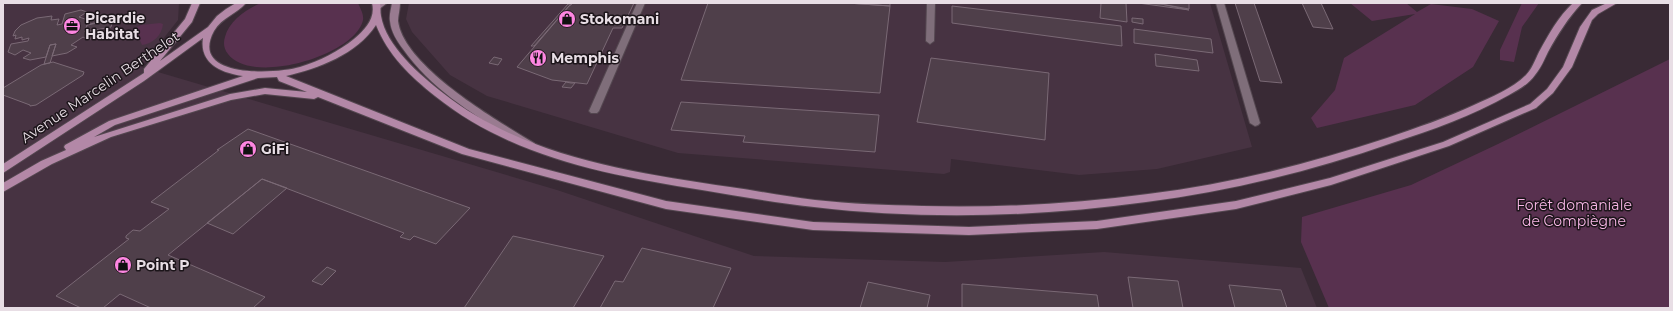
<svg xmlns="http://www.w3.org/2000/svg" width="1673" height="311" viewBox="0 0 1673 311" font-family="Montserrat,sans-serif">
<rect width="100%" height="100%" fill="#392a35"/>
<!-- built -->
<path fill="#473342" d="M 3,3 L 179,3 L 178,20 L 141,67 L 557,190 L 754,256 L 945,262 L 1104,252 L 1301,268 L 1317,308 L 3,308 Z
M 409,3 L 1210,3 L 1252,147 L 1157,169 L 1079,175 L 951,159 L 950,172 L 944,174 L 678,153 L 487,96 L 450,75 L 412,32 L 406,19 Z"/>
<!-- green -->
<path fill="#58314f" d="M 261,3 L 358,3 C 360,8 364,14 363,20 C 356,55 252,86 228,54 C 224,49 223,43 225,37 C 229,21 246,9 261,3 Z
M 1350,3 L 1406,3 L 1417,12 L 1431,4 L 1472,9 L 1499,21 L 1473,67 L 1415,105 L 1317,128 L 1311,118 L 1335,90 L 1344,58 L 1415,14 L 1372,21 Z
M 1522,3 L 1539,3 L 1522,27 L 1514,62 L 1500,60 L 1500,50 Z
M 160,23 L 163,24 C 162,35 153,44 142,45 L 138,36 L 130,31 L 141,25 Z
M 1670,59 L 1670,308 L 1329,308 L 1301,242 L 1302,217 L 1411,185 L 1498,144 Z"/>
<!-- building -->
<path fill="#4f3f4a" stroke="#7a6975" d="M 573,3 L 634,3 L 622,28 L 613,28 L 587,84 L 552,80 L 517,67 L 569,6 Z
M 708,3 L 847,3 L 890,6 L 880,93 L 681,80 Z
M 847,3 L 890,3 L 890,6 Z
M 1101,3 L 1126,3 L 1127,22 L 1100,18 Z
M 1138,3 L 1161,4 L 1189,10 Z
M 1144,3 L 1189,3 L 1189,9 L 1161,4 Z
M 1235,3 L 1254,3 L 1282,83 L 1260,81 Z
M 1302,3 L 1321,3 L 1333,29 L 1313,27 Z
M 568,4 L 572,4 L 569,6 L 534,46 L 531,46 Z
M 952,6 L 1121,26 L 1122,46 L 952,23 Z
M 81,10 L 87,12 L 79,17 L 88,20 L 96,15 L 102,17 L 101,21 L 87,25 L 85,32 L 98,31 L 97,34 L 89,40 L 83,37 L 71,45 L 77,47 L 67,53 L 52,56 L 56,44 L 50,45 L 46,57 L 30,60 L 23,58 L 31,53 L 23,50 L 15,55 L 8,52 L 11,44 L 28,41 L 29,38 L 22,40 L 22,37 L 15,39 L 16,35 L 13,36 L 15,31 L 21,25 L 37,18 L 52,16 L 51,20 L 59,19 L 57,25 L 62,24 L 65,14 Z
M 1132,18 L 1143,19 L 1143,24 L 1132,22 Z
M 113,20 L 111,27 L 85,32 L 87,25 Z
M 1134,29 L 1211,39 L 1213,53 L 1134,43 Z
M 56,44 L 50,63 L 44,64 L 50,45 Z
M 1155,54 L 1197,60 L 1199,71 L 1156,66 Z
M 494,57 L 502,59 L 498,65 L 489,63 Z
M 931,58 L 1049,73 L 1045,140 L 917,122 Z
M 53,62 L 84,72 L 83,75 L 36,105 L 30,106 L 30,105 L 3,95 L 3,88 L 41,65 Z
M 566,82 L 571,83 L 575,83 L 571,88 L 562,87 Z
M 681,102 L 879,115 L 875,152 L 743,142 L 745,136 L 671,130 Z
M 248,129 L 470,208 L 436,244 L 414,236 L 410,240 L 400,237 L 404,233 L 262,179 L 168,255 L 265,297 L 253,308 L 151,308 L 120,294 L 103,308 L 81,308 L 56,296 L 129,239 L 126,238 L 126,236 L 133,230 L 140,231 L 169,209 L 151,202 L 219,150 L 217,150 Z
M 262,179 L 287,188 L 233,234 L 207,223 Z
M 513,236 L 604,256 L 573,308 L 464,308 Z
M 642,248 L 731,268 L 713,308 L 600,308 L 615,281 L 623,282 Z
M 327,267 L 336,271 L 322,285 L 312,281 Z
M 1128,277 L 1178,281 L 1183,308 L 1133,308 Z
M 868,282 L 930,295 L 927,308 L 860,308 Z
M 962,284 L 1097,295 L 1099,308 L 962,308 Z
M 1229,285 L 1281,290 L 1287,308 L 1235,308 Z"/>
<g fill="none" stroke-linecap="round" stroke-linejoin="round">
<!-- minor casing -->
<g stroke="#544750" stroke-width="2">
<path id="minor" d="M 637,3 L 645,3 L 599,111 L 597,113 L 591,113 L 589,111 Z
M 927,3 L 935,3 L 934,41 L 930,44 L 926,41 Z
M 1216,3 L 1224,3 L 1260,123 L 1258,125 L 1255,126 L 1250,123 Z"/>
</g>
<!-- secondary casing -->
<g stroke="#544750" stroke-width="2">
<path id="secondary" d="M 378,3 L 387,3 L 378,10 L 374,7 Z
M 392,3 L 400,3 C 400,9 398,16 398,21 C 404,67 498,121 534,143 L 536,145 L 534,147 L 528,147 C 482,120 434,93 403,49 C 397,41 391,32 390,21 C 389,16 391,9 392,3 Z"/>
</g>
<!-- primary casing -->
<g stroke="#544750" stroke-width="2">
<path id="primary" d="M 192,3 L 200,3 L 192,22 L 160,61 L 208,27 L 217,16 L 226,9 L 236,3 L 246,3 C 237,14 222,17 214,31 C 188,79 277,74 300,67 C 320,61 339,51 354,39 C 365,30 376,18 372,3 L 380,3 C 381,7 380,12 381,16 C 386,46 420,75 443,93 C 525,157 629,172 730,187 C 758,191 787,197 815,200 C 851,204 886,205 922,206 C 997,208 1073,204 1148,194 C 1229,184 1309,164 1387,138 C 1416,128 1446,118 1474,105 C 1491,97 1512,89 1526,75 C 1532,69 1535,60 1539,52 C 1549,34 1558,17 1573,3 L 1582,3 C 1568,18 1558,34 1548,52 C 1544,60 1541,68 1535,75 C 1529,84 1518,90 1509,95 C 1472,116 1432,130 1392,143 C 1312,171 1230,191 1146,202 C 1037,217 924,220 814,207 C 776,203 739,196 702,190 C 607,175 511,157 435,96 C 410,76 388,55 376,25 C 356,55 319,68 286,76 L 469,149 L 666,201 L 813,222 L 969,227 L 1097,221 L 1236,201 L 1330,178 L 1443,142 L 1530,104 L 1547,89 L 1563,67 L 1580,27 L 1592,10 L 1607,3 L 1617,3 L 1598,14 L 1592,20 L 1572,67 L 1553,93 L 1536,108 L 1449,146 L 1331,185 L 1236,209 L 1097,229 L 969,235 L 813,230 L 666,209 L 462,154 L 318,97 L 314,99 L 265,94 L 231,100 L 111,137 L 52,164 L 3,192 L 3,183 L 41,161 L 66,150 L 64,147 L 65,145 L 109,121 L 243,76 C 222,73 199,64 203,38 L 144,81 L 3,173 L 3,164 L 144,73 L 144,69 L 185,19 ZM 277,77 L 279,81 L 307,92 L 265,88 L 230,94 L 94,137 L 115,125 L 258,78 Z"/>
</g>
<!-- minor -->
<use href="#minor" fill="#7f6e7a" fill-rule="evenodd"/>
<!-- secondary -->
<use href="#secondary" fill="#997b90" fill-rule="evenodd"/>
<!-- primary -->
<use href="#primary" fill="#b388a7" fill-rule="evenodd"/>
</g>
<!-- icons -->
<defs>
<g id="shop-disc" transform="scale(0.9)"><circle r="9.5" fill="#fd86e1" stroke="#1c151a"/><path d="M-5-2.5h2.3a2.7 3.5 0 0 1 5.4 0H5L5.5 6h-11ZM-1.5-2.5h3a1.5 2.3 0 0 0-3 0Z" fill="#111"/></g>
<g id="office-disc" transform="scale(0.9)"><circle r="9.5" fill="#fd86e1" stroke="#1c151a"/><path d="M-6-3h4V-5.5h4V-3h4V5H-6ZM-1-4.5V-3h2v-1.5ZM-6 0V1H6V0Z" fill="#111"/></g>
<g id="restaurant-disc" transform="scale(0.9)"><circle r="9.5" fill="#fd86e1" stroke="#1c151a"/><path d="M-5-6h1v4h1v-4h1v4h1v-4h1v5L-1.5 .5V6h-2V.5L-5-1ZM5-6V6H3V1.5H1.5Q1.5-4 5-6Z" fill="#111"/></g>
</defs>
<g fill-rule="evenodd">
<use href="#shop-disc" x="567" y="19"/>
<use href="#office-disc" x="72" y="26"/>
<use href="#restaurant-disc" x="538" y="58"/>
<use href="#shop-disc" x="248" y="149"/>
<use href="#shop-disc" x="123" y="265"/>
</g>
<g text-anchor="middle" stroke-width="3" stroke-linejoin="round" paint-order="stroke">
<!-- poi labels -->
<g font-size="14" font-weight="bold" fill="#e8dee5" stroke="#1c151a" text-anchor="start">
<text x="85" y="23">Picardie<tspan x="85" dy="16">Habitat</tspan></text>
<text x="580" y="24">Stokomani</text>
<text x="551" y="63">Memphis</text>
<text x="261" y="154">GiFi</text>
<text x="136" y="270">Point P</text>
</g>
<!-- street labels -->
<g font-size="14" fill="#e8dee5" stroke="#1c151a">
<text transform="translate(100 87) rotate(-34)" y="5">Avenue Marcelin Berthelot</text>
</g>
<!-- park labels -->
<g font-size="14" fill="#f8b7e6" stroke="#1c151a">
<text x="1574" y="210">Forêt domaniale<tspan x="1574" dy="16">de Compiègne</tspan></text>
</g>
</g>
<!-- border -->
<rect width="1673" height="311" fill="none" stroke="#e8dee5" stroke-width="8"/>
</svg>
